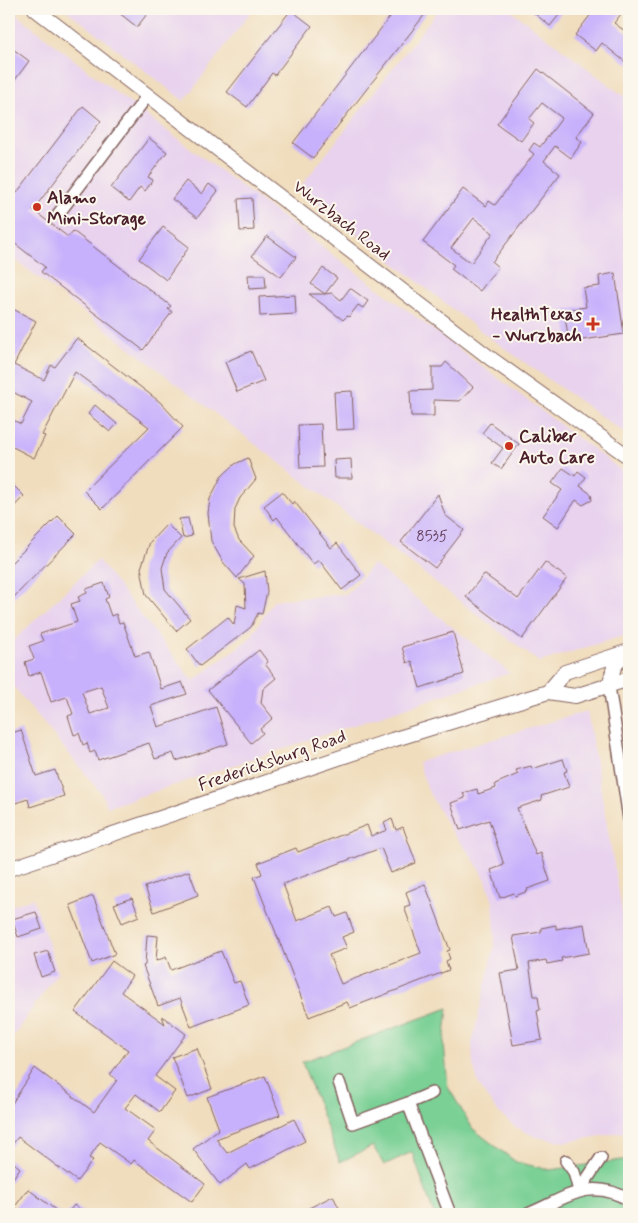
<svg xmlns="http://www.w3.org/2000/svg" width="638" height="1223" viewBox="0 0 638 1223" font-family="Mynerve,sans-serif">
<rect width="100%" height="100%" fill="#fbf7ec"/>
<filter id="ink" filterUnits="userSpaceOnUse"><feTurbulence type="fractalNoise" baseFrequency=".02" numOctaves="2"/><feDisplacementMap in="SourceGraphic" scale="10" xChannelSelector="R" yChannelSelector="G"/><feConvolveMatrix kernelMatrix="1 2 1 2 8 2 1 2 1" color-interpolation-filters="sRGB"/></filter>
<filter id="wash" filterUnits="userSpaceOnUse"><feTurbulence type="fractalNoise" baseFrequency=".0096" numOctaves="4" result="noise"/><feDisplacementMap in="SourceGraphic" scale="20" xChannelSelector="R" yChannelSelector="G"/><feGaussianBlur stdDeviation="1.12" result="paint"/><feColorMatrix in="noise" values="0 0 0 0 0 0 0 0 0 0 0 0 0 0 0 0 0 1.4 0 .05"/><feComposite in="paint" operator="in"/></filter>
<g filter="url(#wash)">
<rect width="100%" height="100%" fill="#f0ddbd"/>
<!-- built -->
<path fill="#e8d2ee" d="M 9,9 L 123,98 L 629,476 L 629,634 L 539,662 L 9,255 Z
M 65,9 L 253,9 L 184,101 Z
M 439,9 L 509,9 L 629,100 L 629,436 L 486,335 L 299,189 Z
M 98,560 L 193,681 L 250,638 L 274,600 L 347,594 L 373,564 L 510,673 L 108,807 L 101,793 L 9,681 L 9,645 Z
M 587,711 L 629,951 L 629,1131 L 566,1142 L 536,1137 L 514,1126 L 496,1110 L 479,1085 L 473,1065 L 472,1043 L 494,948 L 495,933 L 493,902 L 486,880 L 470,854 L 453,834 L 429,793 L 418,762 Z
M 33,898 L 58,972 L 9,1042 L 9,906 Z"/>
<!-- green -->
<path fill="#7ad095" stroke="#627860" d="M 448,1008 L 444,1044 L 448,1087 L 473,1129 L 516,1162 L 550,1170 L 629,1159 L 629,1214 L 434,1214 L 412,1152 L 384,1165 L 373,1146 L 340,1162 L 302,1062 Z"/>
<g id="blocks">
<!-- building -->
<path fill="#c7b0fc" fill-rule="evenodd" d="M 114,9 L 151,9 L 137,27 Z
M 396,9 L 429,9 L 313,158 L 293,143 Z
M 529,9 L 564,9 L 550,26 Z
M 595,9 L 625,9 L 614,23 L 629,34 L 629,65 L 602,43 L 596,51 L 575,35 Z
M 291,10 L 312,26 L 275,75 L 272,73 L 247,107 L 227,92 Z
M 9,46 L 29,61 L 9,88 Z
M 538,69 L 594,113 L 576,137 L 582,142 L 571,158 L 555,146 L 544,161 L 560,174 L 492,262 L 498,267 L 480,291 L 451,269 L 454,265 L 423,242 L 463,189 L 486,206 L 489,201 L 495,205 L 534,154 L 529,150 L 534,143 L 540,147 L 562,118 L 542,103 L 529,119 L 534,123 L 521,141 L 497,124 ZM 474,218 L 493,233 L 471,263 L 451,248 Z
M 83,106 L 101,121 L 33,210 L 68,237 L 73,231 L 171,306 L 168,309 L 172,312 L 143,350 L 41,272 L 45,267 L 9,239 L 9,203 Z
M 149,138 L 167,152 L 148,177 L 153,180 L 145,191 L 140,187 L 129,202 L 111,188 Z
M 186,181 L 202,194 L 209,184 L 218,191 L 197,218 L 172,199 Z
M 252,198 L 254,230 L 240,231 L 238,199 Z
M 163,227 L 189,247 L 166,280 L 139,259 Z
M 267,236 L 296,257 L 281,277 L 252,256 Z
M 323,268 L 337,278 L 325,294 L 332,293 L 341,300 L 350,288 L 368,301 L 363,308 L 358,305 L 349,317 L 347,316 L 343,320 L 309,294 L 325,294 L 311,284 Z
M 615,273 L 624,334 L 569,342 L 564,310 L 586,307 L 583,288 L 600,286 L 599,276 Z
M 248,275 L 265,275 L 266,288 L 249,289 Z
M 295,295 L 296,314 L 260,316 L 259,297 Z
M 13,309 L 36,321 L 14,365 L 44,380 L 51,365 L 55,367 L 77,338 L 160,402 L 183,427 L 102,509 L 84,491 L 149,427 L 75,372 L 42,435 L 45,436 L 34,458 L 9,445 L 9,418 L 21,424 L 32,402 L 9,390 L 9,317 Z
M 251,351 L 264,381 L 237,392 L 225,362 Z
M 446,362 L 473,387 L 460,401 L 434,400 L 434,416 L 411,416 L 410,391 L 432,390 L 432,367 L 442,367 Z
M 352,391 L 354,429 L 336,430 L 334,392 Z
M 95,405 L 117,424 L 110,432 L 88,414 Z
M 490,423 L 519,444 L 501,469 L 492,463 L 503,448 L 482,433 Z
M 321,424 L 323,467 L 300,468 L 298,425 Z
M 248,458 L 256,479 L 240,498 L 235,509 L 234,528 L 239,540 L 254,556 L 237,578 L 223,562 L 211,541 L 208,513 L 210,499 L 221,477 L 235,464 Z
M 351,459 L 352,478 L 335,478 L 334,460 Z
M 563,468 L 575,476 L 578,471 L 586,477 L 580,486 L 591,494 L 592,500 L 583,505 L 576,500 L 558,527 L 543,516 L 562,490 L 552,483 Z
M 9,481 L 24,496 L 9,512 Z
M 282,492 L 292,504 L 294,501 L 331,548 L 337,543 L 361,575 L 342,590 L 319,560 L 313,564 L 277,517 L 274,520 L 264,506 Z
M 438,494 L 445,515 L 464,530 L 435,568 L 401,542 Z
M 58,516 L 76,534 L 9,602 L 9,565 Z
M 188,518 L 192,536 L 183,538 L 179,519 Z
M 167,524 L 181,538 L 167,553 L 162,568 L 165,589 L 190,619 L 176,631 L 146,595 L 141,568 L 150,542 Z
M 545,562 L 567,578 L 522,639 L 466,597 L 484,574 L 518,599 Z
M 265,571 L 267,592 L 262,614 L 258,613 L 251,627 L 200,666 L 187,649 L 228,617 L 234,625 L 237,605 L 246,608 L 245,584 L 239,579 Z
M 104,583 L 109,597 L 105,599 L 111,616 L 116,614 L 119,623 L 123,622 L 135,656 L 149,652 L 161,689 L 182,682 L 187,694 L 151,706 L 158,727 L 216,707 L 228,744 L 176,761 L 173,753 L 155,759 L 149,743 L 98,760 L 95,751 L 90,753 L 87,743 L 83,745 L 79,733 L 74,735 L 68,716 L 73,714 L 67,697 L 51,702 L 41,672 L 29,676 L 25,662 L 34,659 L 29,646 L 43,641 L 40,634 L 77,622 L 71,604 L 80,601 L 78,597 L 87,593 L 86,589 ZM 101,686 L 109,708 L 90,714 L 82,692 Z
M 453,632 L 464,674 L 420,688 L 412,661 L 407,663 L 402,647 Z
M 259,650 L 268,662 L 265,664 L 276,678 L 263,689 L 261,703 L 273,718 L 260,729 L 263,733 L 251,743 L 208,690 Z
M 21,730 L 36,776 L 55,770 L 64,796 L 30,807 L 28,799 L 9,805 L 9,734 Z
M 563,759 L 567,771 L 564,772 L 569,787 L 541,796 L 542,800 L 517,808 L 536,855 L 541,853 L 550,881 L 527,889 L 528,891 L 515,896 L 514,893 L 500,898 L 491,870 L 504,865 L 489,820 L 460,830 L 451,803 L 465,798 L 463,793 L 477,789 L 478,794 L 496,788 L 495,784 L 518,774 L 516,770 L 531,766 L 532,769 Z
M 392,819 L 396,830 L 403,827 L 416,863 L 391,873 L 381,848 L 283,884 L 297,921 L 332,907 L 336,917 L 347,913 L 354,932 L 342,937 L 347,948 L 329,955 L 341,984 L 421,953 L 404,907 L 410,905 L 406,892 L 425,884 L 450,950 L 447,951 L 450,959 L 446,961 L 449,970 L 350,1008 L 347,1002 L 309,1017 L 254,877 L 262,874 L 258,863 L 296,848 L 298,852 L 367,825 L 371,836 L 387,830 L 384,823 Z
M 189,871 L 198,895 L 154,912 L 145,887 Z
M 93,896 L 115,954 L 92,963 L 70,905 Z
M 132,898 L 139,916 L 122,923 L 114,904 Z
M 36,912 L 42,929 L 18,937 L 12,919 Z
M 584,924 L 589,953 L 561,958 L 562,961 L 547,964 L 546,960 L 529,963 L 534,996 L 538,996 L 540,1010 L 537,1011 L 542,1040 L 513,1045 L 500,973 L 519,970 L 513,936 L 541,932 L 541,928 L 556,925 L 556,929 Z
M 147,935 L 158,936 L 156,961 L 166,957 L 171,970 L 221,951 L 234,983 L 240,981 L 249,1005 L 191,1027 L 180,998 L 158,1006 L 143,966 L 145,965 Z
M 48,951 L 55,972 L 41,977 L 34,955 Z
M 112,961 L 132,976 L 121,992 L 165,1024 L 162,1016 L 186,1034 L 155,1076 L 175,1091 L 160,1112 L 136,1094 L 125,1108 L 156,1130 L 148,1141 L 205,1184 L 192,1202 L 134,1160 L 131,1164 L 100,1142 L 89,1158 L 93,1160 L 77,1181 L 18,1137 L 9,1149 L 9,1108 L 35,1068 L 94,1112 L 117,1080 L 110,1075 L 128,1050 L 75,1012 Z
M 197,1048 L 212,1089 L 188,1098 L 172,1057 Z
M 265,1076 L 280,1115 L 216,1139 L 227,1153 L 294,1119 L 305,1141 L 250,1169 L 247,1164 L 220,1185 L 193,1149 L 219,1129 L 207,1097 Z
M 9,1159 L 20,1168 L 9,1184 Z
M 28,1189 L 61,1214 L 23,1214 L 14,1208 Z
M 333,1196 L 342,1214 L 297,1214 Z
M 74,1205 L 87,1214 L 67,1214 Z"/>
</g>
</g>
<g filter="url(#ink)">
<use href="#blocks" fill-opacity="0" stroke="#84625e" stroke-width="1"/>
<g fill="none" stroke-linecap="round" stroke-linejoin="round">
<!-- minor casing -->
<g stroke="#84625e" stroke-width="14">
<path id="minor" d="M 59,213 L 148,95
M 609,686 L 629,819
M 339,1082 L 353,1123 L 408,1103 L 450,1214
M 408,1103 L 432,1093
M 566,1161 L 574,1172 L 579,1191
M 579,1191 L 601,1158
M 528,1214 C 565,1199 589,1176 629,1200"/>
</g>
<!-- major casing -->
<g stroke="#84625e" stroke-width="16">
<path id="major" d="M 35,9 L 490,358 L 629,457
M 609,686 L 614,667 L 625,653
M 548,692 L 565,672 L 629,651
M 9,869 L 392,740 L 548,692 L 575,696 L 629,679"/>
</g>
<!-- minor -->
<use href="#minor" stroke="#fff" stroke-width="11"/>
<!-- major -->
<use href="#major" stroke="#fff" stroke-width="14"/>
</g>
</g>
<!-- markers -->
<g fill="#c8321e" stroke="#fbf7ec" stroke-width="2">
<circle cx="37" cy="207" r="5"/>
<path d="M590.5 316.5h5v5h5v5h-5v5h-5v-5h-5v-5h5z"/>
<circle cx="509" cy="446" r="5"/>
</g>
<g text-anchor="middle" stroke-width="4" stroke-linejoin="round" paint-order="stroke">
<!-- number labels -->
<g font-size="15" fill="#69435f">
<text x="432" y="541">8535</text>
</g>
<!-- poi labels -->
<g font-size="18" font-weight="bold" fill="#4a1f2b" stroke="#fbf7ec" text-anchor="start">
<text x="47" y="203">Alamo<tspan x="47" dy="21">Mini-Storage</tspan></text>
<text x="582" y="320" text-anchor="end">HealthTexas<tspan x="582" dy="21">- Wurzbach</tspan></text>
<text x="519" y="442">Caliber<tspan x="519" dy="21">Auto Care</tspan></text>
</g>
<!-- street labels -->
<g font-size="18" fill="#4a1f2b" stroke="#fbf7ec">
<text transform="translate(342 220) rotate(38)" y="6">Wurzbach Road</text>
<text transform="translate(272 760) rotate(-19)" y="6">Fredericksburg Road</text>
</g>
</g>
<!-- margin -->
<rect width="638" height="1223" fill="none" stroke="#fbf7ec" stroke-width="30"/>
</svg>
